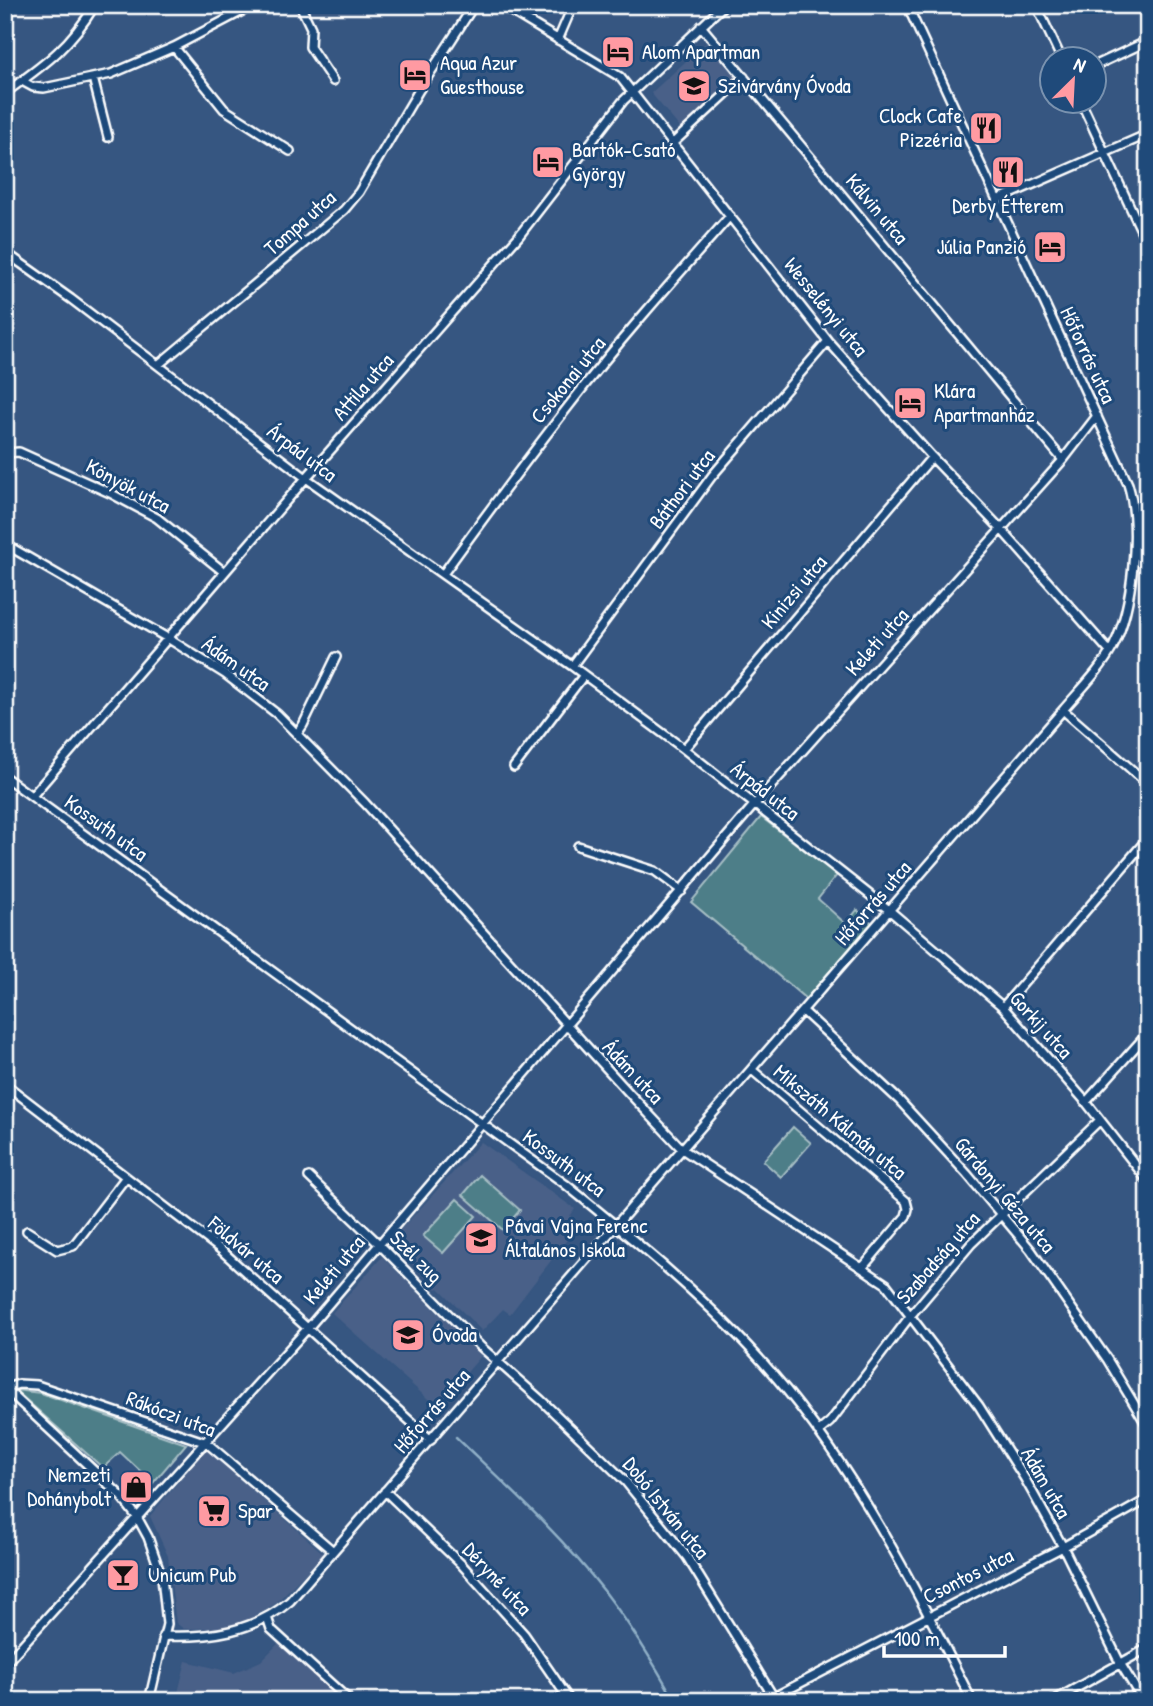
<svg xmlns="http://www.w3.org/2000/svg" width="1153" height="1706" viewBox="0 0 1153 1706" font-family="'Patrick Hand',sans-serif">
<rect width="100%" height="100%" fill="#365681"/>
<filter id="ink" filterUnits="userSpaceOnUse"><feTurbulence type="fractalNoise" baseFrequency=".0143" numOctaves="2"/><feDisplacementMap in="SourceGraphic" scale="14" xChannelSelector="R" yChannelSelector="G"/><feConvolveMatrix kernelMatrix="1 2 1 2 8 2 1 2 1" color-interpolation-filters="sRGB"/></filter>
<g filter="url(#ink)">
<!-- built -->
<path fill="#4a6188" d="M 706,43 L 737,79 L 681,129 L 651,93 Z
M 481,1142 L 575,1209 L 570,1216 L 579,1224 L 510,1314 L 503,1309 L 482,1331 L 439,1288 L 437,1289 L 394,1246 L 393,1241 L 395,1236 Z
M 382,1257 L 481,1356 L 437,1407 L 332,1313 Z
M 206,1449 L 324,1554 L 276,1603 L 237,1627 L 184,1629 L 176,1623 L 168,1556 L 150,1516 Z
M 280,1642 L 342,1701 L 176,1701 L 186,1661 L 234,1673 L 261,1661 Z"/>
<!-- green -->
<path fill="#4e7e88" stroke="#a6bec4" stroke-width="2" d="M 761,817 L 837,875 L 818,899 L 846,924 L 857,910 L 872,923 L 806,999 L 691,902 Z
M 793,1127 L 811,1143 L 781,1177 L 763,1161 Z
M 480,1175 L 520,1210 L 503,1230 L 463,1195 Z
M 457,1199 L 476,1216 L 443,1253 L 423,1236 Z
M 15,1390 L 41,1393 L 186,1444 L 153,1483 L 120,1452 L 103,1468 Z"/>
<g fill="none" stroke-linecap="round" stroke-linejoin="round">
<!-- stream -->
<path stroke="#90b0c7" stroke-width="2.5" d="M 456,1437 C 507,1486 561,1535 605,1592 C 631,1626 654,1663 675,1701"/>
<!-- street casing -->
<g stroke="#fff" stroke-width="12">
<path id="street" d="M 300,5 L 311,28 L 310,47 L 333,81
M 501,5 L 620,77 L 828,341 L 932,457 L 1001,529 L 1110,652
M 1046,5 L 1038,9 L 1062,60
M 701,26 L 1063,460
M 558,40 L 573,5
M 174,47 L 224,109 L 290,151
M 1094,66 L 1148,41
M 93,78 L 108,137
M 22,81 L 33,87 L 44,88 L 111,74 L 174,47 L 254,5
M 5,93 C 45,64 69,48 95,5
M 1081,102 L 1148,245
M 673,143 L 744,77
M 997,200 L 1148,134
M 5,252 L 71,299 L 306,478 L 572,666 L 684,749 L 889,910 L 1003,1007 L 1086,1102 L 1148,1181
M 158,365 L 344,210 L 359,192 L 419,90 L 474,5
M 5,453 L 19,452 L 110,493 L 157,518 L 224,572
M 5,544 L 169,639 L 225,674 L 277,714 L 365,803 L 630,1094 L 682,1149 L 886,1284 L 979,1406 L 1025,1479 L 1063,1547 L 1120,1663 L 1143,1701
M 443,574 C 485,516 527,459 571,403 C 621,338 676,277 730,216
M 572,666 L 712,476 L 828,341
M 1063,710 L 1148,784
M 297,734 L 303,725 L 336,657
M 684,749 L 932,457
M 514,767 L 584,675
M 5,777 L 565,1184 C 638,1243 712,1303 773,1374 C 854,1467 917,1590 972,1701
M 32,796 L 306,478 L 518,237 L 623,101 L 724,5
M 578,846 L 655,871 L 682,891
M 5,937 L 6,938
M 1003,1007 L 1148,838
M 803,1011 L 899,1100 L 967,1174 L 1031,1250 L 1107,1359 L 1148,1427
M 752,1070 L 906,1201 L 908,1209 L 906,1216 L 863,1267
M 5,1084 L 220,1249 L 431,1440
M 1086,1102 L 1148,1033
M 309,1177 L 379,1244 L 480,1346 L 541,1400 L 626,1482 L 687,1557 L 776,1701
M 27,1231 L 57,1250 L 73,1246 L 126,1177
M 5,1388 L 120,1495 L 137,1517 L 148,1537 L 162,1577 L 167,1624 L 149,1701
M 6,1388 L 19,1384 L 37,1385 L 207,1443 L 333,1551
M 818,1432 L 830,1422 L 911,1315 L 971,1244 L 1100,1120
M 385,1491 L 462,1565 L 524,1634 L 570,1701
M 267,1617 L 271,1629 L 350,1701
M 163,1636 C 209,1638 254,1632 290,1601 L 1063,710 C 1080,690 1100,671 1113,647 C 1133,608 1141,526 1128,484 L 907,5
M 5,1664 L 308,1328 L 754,805 L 1063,460 L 1097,416
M 766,1701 L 1063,1547 L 1148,1499
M 1053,1701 L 1148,1648"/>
</g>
<!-- street -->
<use href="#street" stroke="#1f4a7a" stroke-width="7"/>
</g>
</g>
<!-- icons -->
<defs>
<g id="hotel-square" transform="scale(1.75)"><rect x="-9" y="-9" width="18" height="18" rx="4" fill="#ff9aa2" stroke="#1f4a7a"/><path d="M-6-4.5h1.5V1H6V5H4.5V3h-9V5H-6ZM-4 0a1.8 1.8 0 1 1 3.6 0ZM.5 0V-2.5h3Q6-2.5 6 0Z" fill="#111"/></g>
<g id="school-square" transform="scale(1.75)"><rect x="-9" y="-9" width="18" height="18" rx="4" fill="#ff9aa2" stroke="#1f4a7a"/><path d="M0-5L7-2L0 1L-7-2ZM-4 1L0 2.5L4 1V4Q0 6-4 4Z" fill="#111"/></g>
<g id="restaurant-square" transform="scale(1.75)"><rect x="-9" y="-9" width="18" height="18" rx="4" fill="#ff9aa2" stroke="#1f4a7a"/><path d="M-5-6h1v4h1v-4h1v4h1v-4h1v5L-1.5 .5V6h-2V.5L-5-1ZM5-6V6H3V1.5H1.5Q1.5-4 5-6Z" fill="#111"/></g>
<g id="shop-square" transform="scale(1.75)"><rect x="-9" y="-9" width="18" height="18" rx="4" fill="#ff9aa2" stroke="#1f4a7a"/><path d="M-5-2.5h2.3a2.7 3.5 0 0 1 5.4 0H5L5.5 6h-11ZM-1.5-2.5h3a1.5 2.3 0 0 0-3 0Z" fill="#111"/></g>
<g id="supermarket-square" transform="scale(1.75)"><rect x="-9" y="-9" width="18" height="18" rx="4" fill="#ff9aa2" stroke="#1f4a7a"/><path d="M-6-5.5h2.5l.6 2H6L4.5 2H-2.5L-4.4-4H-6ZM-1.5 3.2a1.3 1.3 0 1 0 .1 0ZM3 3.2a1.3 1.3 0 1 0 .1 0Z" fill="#111"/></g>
<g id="bar-square" transform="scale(1.75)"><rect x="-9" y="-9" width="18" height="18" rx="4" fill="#ff9aa2" stroke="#1f4a7a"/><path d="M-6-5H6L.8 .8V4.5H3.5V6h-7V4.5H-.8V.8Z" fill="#111"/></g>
</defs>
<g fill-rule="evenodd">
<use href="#hotel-square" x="618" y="52"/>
<use href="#hotel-square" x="415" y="75"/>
<use href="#school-square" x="694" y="86"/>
<use href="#restaurant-square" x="986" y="128"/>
<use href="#hotel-square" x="548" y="162"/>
<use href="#restaurant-square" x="1008" y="172"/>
<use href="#hotel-square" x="1050" y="247"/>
<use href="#hotel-square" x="910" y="403"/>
<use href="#school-square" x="481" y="1238"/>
<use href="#school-square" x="408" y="1335"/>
<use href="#shop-square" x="136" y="1487"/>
<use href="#supermarket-square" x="214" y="1511"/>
<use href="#bar-square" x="123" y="1575"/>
</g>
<g text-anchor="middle" stroke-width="6" stroke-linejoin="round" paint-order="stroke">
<!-- poi labels -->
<g font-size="21" fill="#fff" stroke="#1f4a7a" text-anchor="start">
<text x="642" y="59">Alom Apartman</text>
<text x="440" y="70">Aqua Azur<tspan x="440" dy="24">Guesthouse</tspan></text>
<text x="718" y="93">Szivárvány Óvoda</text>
<text x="962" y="123" text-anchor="end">Clock Cafe<tspan x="962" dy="24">Pizzéria</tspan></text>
<text x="572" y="157">Bartók-Csató<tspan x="572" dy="24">György</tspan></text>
<text x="1008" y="213" text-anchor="middle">Derby Étterem</text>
<text x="1026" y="254" text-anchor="end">Júlia Panzió</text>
<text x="934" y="398">Klára<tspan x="934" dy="24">Apartmanház</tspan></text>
<text x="505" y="1233">Pávai Vajna Ferenc<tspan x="505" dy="24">Általános Iskola</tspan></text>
<text x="432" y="1342">Óvoda</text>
<text x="111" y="1482" text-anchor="end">Nemzeti<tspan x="111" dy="24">Dohánybolt</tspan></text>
<text x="238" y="1518">Spar</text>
<text x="148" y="1582">Unicum Pub</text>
</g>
<!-- street labels -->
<g font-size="21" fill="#fff" stroke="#1f4a7a">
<text transform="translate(877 209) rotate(50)" y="7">Kálvin utca</text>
<text transform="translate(300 223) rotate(-41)" y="7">Tompa utca</text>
<text transform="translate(826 307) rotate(51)" y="7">Wesselényi utca</text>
<text transform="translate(1088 355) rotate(65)" y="7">Hőforrás utca</text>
<text transform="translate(568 380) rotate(-51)" y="7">Csokonai utca</text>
<text transform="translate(363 387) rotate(-49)" y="7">Attila utca</text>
<text transform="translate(302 453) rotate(37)" y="7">Árpád utca</text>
<text transform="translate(128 486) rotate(28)" y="7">Könyök utca</text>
<text transform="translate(682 489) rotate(-53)" y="7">Báthori utca</text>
<text transform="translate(794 592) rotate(-50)" y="7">Kinizsi utca</text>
<text transform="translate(877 642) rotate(-48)" y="7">Keleti utca</text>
<text transform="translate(236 664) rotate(35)" y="7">Ádám utca</text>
<text transform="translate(765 791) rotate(38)" y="7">Árpád utca</text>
<text transform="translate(106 828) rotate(36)" y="7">Kossuth utca</text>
<text transform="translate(873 903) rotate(-49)" y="7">Hőforrás utca</text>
<text transform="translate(1041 1025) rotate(48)" y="7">Gorkij utca</text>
<text transform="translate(633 1072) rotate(47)" y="7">Ádám utca</text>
<text transform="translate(840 1122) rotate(40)" y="7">Mikszáth Kálmán utca</text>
<text transform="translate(564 1163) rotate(37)" y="7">Kossuth utca</text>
<text transform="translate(1005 1195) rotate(50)" y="7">Gárdonyi Géza utca</text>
<text transform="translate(246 1250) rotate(40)" y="7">Földvár utca</text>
<text transform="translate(416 1257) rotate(45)" y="7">Szél zug</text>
<text transform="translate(938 1258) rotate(-49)" y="7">Szabadság utca</text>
<text transform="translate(334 1270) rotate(-50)" y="7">Keleti utca</text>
<text transform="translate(432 1411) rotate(-49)" y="7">Hőforrás utca</text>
<text transform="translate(171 1414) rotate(21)" y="7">Rákóczi utca</text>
<text transform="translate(1046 1483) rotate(60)" y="7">Ádám utca</text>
<text transform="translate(666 1508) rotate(51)" y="7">Dobó István utca</text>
<text transform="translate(968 1576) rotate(-27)" y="7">Csontos utca</text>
<text transform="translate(497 1579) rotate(47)" y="7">Déryné utca</text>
</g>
</g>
<!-- margin -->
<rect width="1153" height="1706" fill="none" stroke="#1f4a7a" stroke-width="28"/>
<rect x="14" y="14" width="1125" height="1678" fill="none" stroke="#fff" stroke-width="2.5" filter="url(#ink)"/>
<!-- north arrow -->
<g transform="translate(1073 80) rotate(24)"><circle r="33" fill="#1f4a7a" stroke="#7992af" stroke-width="2"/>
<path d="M0-5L12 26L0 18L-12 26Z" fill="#ff9aa2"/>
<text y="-10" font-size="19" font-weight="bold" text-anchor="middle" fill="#ffffff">N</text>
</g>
<!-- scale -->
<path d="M884 1646v10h121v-10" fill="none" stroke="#ffffff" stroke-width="3.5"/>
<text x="894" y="1646" font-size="21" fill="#ffffff" stroke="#1f4a7a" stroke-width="5" paint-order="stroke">100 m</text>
</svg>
